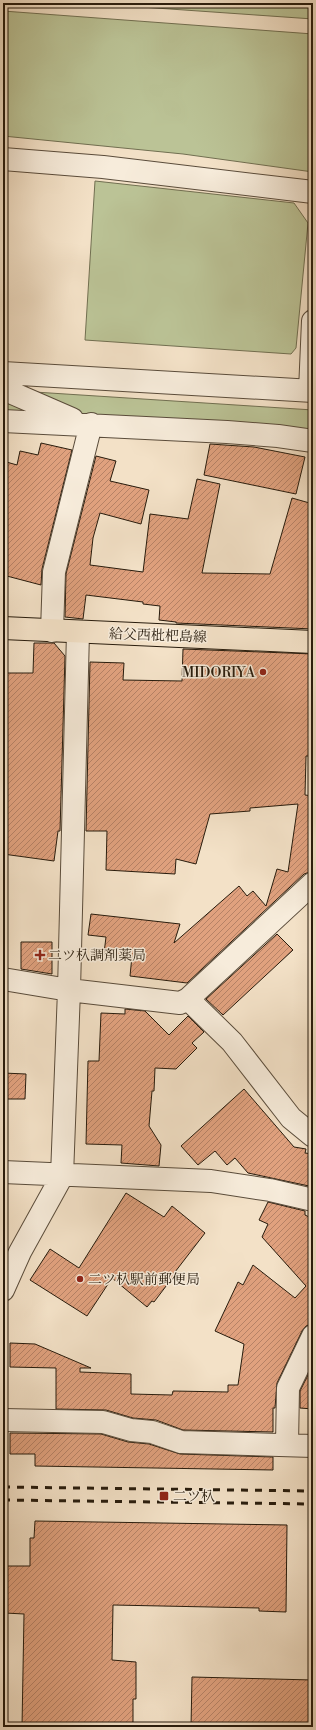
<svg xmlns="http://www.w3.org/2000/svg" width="316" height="1730" viewBox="0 0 316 1730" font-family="'Libre Bodoni','Noto Serif JP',serif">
<defs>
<pattern id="building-hatch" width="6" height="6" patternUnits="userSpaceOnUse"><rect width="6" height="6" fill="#e0a17e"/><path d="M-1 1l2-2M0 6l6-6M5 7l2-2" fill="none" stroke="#b68266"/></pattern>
</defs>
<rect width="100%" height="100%" fill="#f3e1c7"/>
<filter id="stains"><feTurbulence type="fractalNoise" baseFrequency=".005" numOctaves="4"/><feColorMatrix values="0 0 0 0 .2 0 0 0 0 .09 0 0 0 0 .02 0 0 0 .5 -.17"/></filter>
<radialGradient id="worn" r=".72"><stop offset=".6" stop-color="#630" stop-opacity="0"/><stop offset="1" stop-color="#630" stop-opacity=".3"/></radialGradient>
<!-- grass -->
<path fill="#bbc396" stroke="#716f51" d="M 84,3 L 313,3 L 313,19 Z
M 3,11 L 313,34 L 313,172 L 183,154 L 3,136 Z
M 95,181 L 294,203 L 308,223 L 296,348 L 291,354 L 85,340 Z
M 19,391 L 313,410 L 313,435 L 84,420 Z
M 3,397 L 50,415 L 3,417 Z"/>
<!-- building -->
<path fill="url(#building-hatch)" stroke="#271b0c" d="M 41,443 L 72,450 L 42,569 L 41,585 L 3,575 L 3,461 L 17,465 L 20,451 L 38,455 Z
M 210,444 L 254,447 L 305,457 L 296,494 L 204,475 Z
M 96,456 L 116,461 L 110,481 L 149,490 L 141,524 L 100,513 L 93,538 L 90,565 L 143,572 L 150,514 L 188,519 L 197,479 L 220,484 L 202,573 L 270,574 L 292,498 L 313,504 L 313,629 L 176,623 L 176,622 L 159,620 L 160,606 L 143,604 L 143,602 L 86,595 L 83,619 L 65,617 L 66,574 Z
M 34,643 L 54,643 L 65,656 L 60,831 L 58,831 L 54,861 L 3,854 L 3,771 L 7,771 L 5,724 L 3,724 L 4,673 L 33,673 Z
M 183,649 L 313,654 L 313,756 L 306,756 L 305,795 L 313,796 L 313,871 L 304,874 L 187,983 L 130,976 L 132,956 L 104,953 L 106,937 L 88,935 L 91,914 L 180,924 L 174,943 L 239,886 L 247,896 L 253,891 L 266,906 L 277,869 L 288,872 L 298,804 L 250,808 L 250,811 L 210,814 L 196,864 L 176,859 L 175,874 L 106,870 L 107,831 L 86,831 L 90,662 L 124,663 L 123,680 L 182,681 Z
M 277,934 L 293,950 L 223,1015 L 206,999 Z
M 21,942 L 52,942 L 52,974 L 21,969 Z
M 125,1009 L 145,1011 L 169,1035 L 188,1016 L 204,1032 L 192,1043 L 197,1048 L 176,1069 L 155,1068 L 154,1091 L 152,1091 L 149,1126 L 161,1145 L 159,1166 L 121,1163 L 122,1145 L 86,1144 L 88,1061 L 99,1061 L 101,1013 L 125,1014 Z
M 3,1073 L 26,1074 L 25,1099 L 3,1099 Z
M 244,1089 L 294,1147 L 306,1149 L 305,1153 L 313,1154 L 313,1166 L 309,1186 L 248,1173 L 235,1158 L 227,1165 L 215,1151 L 198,1165 L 181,1146 Z
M 126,1193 L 164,1217 L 172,1206 L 205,1233 L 175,1272 L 176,1273 L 154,1302 L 152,1301 L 147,1307 L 112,1278 L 87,1316 L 30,1280 L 50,1249 L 79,1268 Z
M 268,1202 L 305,1211 L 305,1215 L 313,1219 L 313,1324 L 306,1326 L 302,1331 L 277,1383 L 275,1408 L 273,1408 L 273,1432 L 183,1430 L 156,1420 L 133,1418 L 106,1410 L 56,1409 L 56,1368 L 10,1367 L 10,1343 L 35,1344 L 91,1368 L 80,1368 L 80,1372 L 131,1374 L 131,1394 L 172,1395 L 173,1391 L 228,1392 L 228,1385 L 238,1385 L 244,1344 L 215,1331 L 238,1282 L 243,1285 L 253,1265 L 295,1298 L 306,1286 L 262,1237 L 268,1224 L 259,1220 Z
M 313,1365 L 313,1409 L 300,1408 L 300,1391 Z
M 10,1433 L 101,1434 L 128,1442 L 149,1444 L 180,1454 L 273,1457 L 273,1470 L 35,1466 L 35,1454 L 10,1454 Z
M 35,1521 L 287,1525 L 286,1612 L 259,1611 L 259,1608 L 113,1605 L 112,1660 L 136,1662 L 136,1699 L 133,1699 L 133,1727 L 22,1727 L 24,1614 L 5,1613 L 6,1566 L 30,1566 L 30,1538 L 34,1538 Z
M 192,1677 L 313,1680 L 313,1727 L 191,1727 Z"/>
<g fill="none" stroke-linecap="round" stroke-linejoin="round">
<!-- minor casing -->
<g stroke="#5a4c3b" stroke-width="24">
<path id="minor" d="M 3,159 L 103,167 L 313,192
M 3,373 L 313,391
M 3,389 L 72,419 L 72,421
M 310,391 L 313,321
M 3,421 L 227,432 L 278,436 L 313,441
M 52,631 L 54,572 L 91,424
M 3,979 L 69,990 L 180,1003 L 188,999 L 313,883
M 188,999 L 232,1042 L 291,1118 L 313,1136
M 3,1172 L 211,1181 L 270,1190 L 313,1200
M 3,1290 L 20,1252 L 62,1176 L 69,990 L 78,632
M 3,1420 L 103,1422 L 131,1430 L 152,1432 L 181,1442 L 313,1446
M 287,1445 L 288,1388 L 313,1336"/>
</g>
<!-- major casing -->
<g stroke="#271b0c" stroke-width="24">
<path id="major" d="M 3,628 L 313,642"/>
</g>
<!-- minor -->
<use href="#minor" stroke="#f7ecdb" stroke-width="22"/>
<!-- major -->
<use href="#major" stroke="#f3e1c7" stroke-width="22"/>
<!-- rail -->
<path stroke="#271b0c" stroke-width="3" stroke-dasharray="7 7" stroke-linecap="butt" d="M 3,1487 L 313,1491
M 3,1500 L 313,1504"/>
</g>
<!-- markers -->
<g fill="#8f2418" stroke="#f7ecdb" stroke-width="1.5">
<circle cx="263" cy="672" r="4"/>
<path d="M38 949h4v4h4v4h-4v4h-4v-4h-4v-4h4z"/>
<circle cx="80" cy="1279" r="4"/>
<rect x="159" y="1491" width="10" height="10" rx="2"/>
</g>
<g text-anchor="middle" stroke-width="3" stroke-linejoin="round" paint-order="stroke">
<!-- street labels -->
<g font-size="14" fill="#271b0c" stroke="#f7ecdb">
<text transform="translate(158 635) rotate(2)" y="5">給父西枇杷島線</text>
</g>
<!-- poi labels -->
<g font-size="14" fill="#271b0c" stroke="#f7ecdb" text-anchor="start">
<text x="255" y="677" text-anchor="end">MIDORIYA</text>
<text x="48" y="960">二ツ杁調剤薬局</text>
<text x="88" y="1284">二ツ杁駅前郵便局</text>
<text x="173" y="1501">二ツ杁</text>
</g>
</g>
<!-- margin -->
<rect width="316" height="1730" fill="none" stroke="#f3e1c7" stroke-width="16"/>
<rect x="4" y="4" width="308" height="1722" fill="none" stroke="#271b0c" stroke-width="2"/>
<rect x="8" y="8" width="300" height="1714" fill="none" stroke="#271b0c"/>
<rect width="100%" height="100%" filter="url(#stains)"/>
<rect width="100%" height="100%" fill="url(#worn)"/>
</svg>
